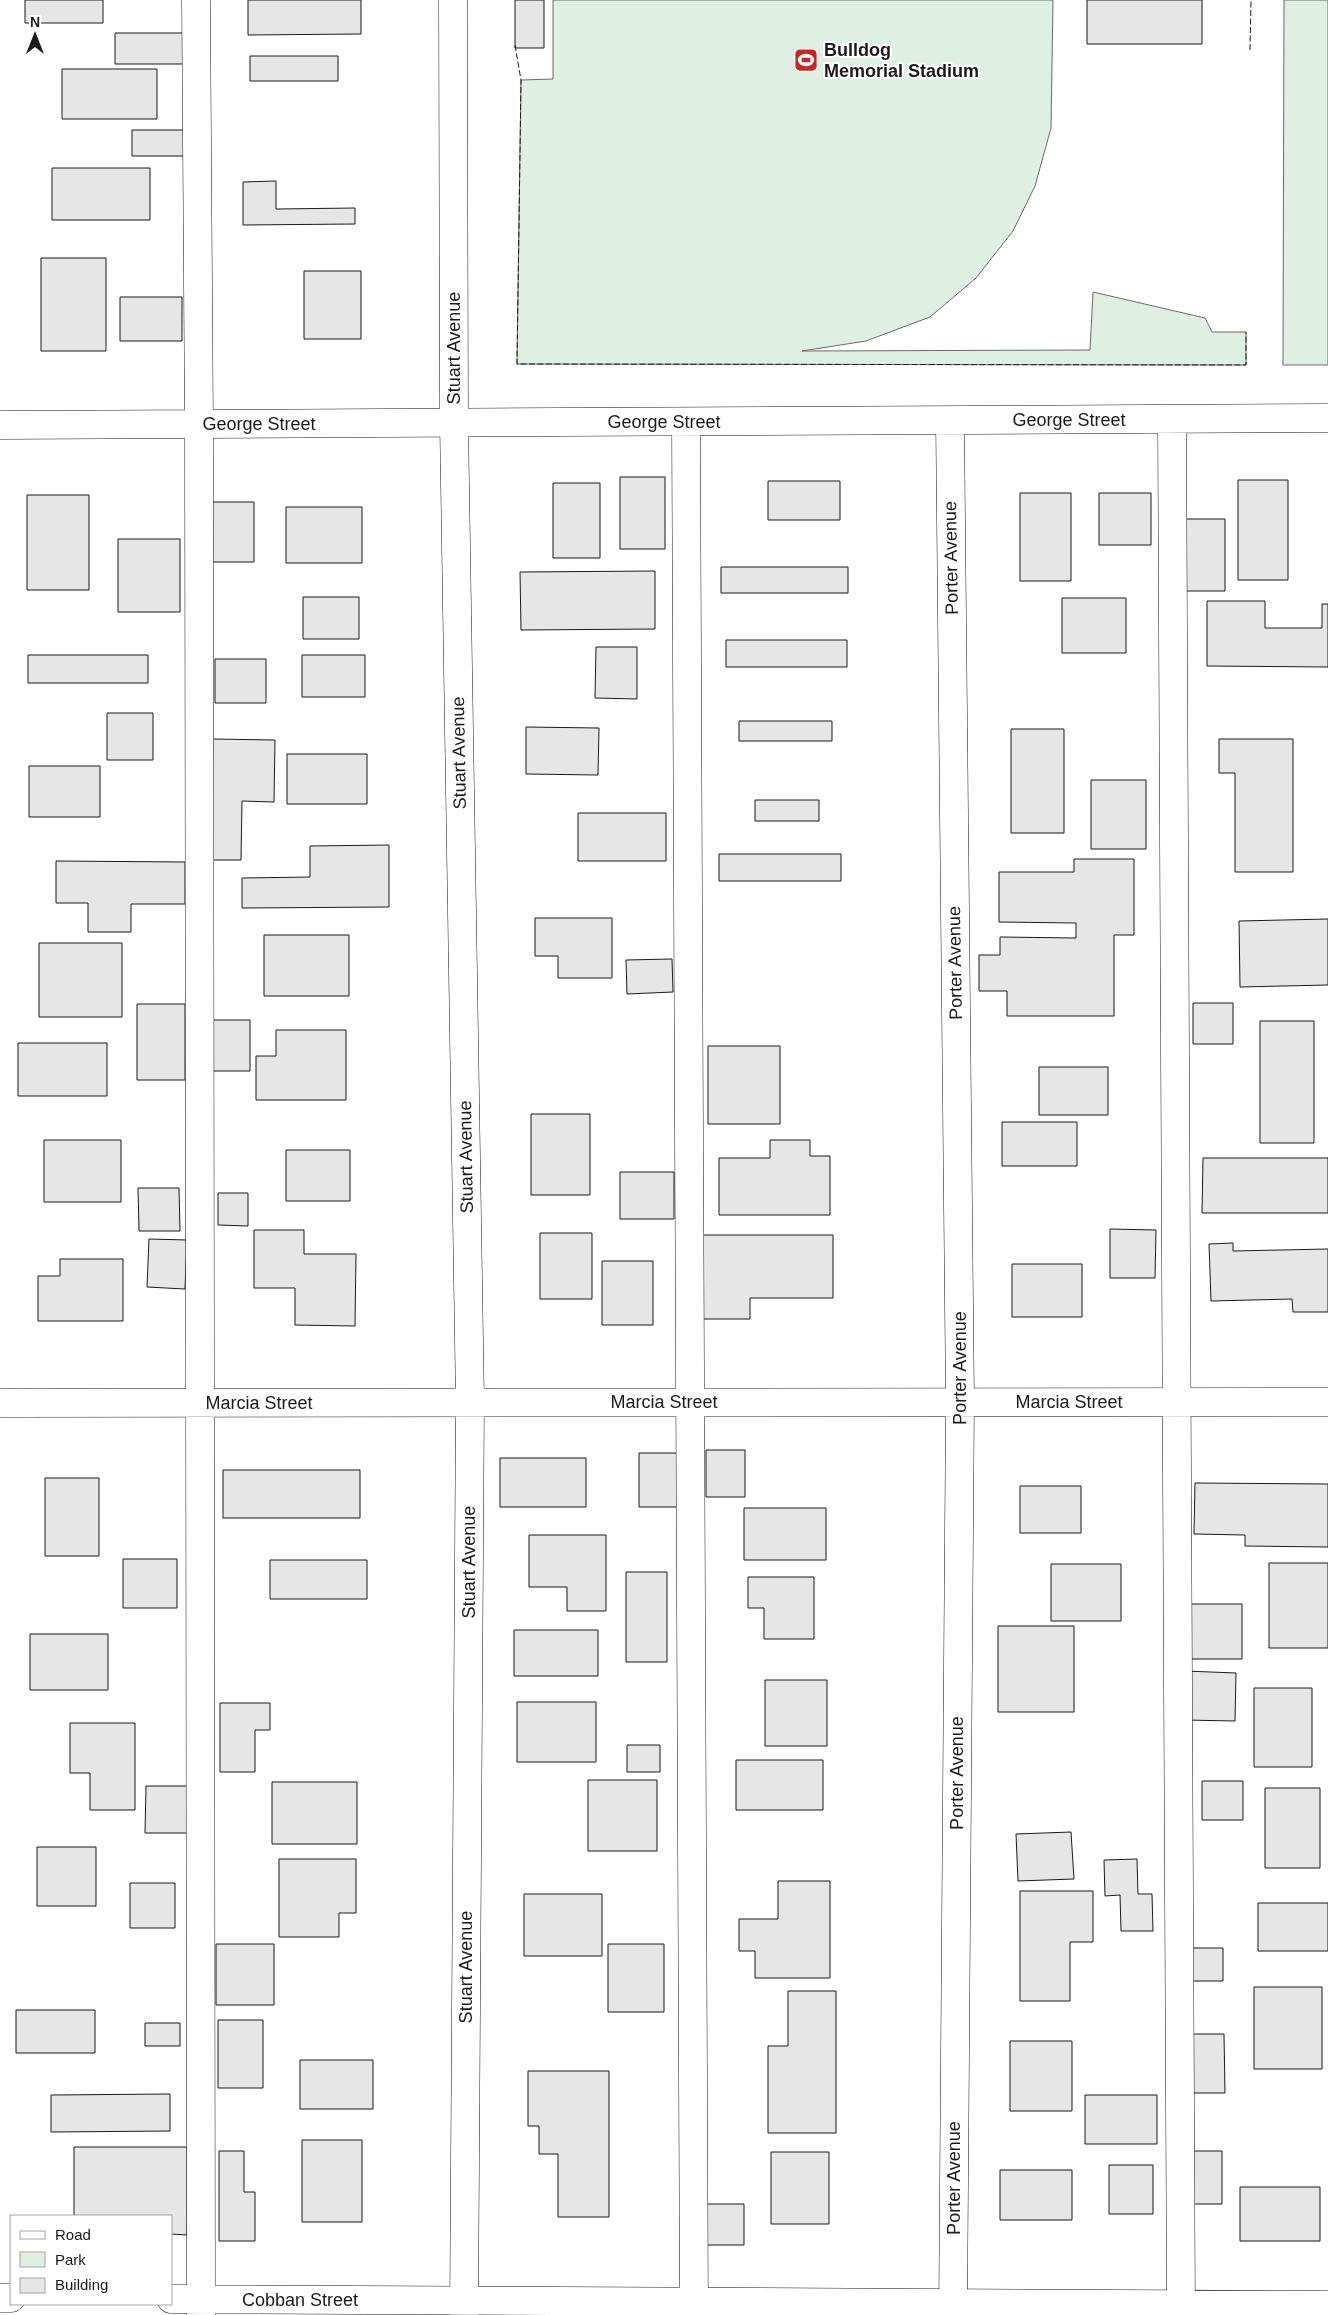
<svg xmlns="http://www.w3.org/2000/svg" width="1328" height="2315" viewBox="0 0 1328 2315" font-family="Arial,sans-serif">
<rect width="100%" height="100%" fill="#fff"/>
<!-- green -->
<path fill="#e0efe3" stroke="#6a6a6a" d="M 553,0 L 1053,0 L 1051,128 L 1035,186 L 1013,231 L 976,278 L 930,317 L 866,341 L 802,351 L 1090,350 L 1093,292 L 1205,318 L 1212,332 L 1246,332 L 1246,365 L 517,364 L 521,80 L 553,79 Z
M 1284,0 L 1328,0 L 1328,365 L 1283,365 Z"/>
<!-- building -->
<path fill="#e6e6e6" stroke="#1a1a1a" d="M 25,0 L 103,0 L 103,23 L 25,23 Z
M 248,0 L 361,0 L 361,34 L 248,35 Z
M 515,0 L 544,0 L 544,48 L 515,48 Z
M 1087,0 L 1202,0 L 1202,44 L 1087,44 Z
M 115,33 L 183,33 L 183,64 L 115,64 Z
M 250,56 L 338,56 L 338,81 L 250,81 Z
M 62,69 L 157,69 L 157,119 L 62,119 Z
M 132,130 L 186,130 L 186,156 L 132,156 Z
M 52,168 L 150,168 L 150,220 L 52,220 Z
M 276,181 L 276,209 L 355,208 L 355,224 L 243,225 L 243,182 Z
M 41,258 L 106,258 L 106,351 L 41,351 Z
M 304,271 L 361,271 L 361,339 L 304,339 Z
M 120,297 L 182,297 L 182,341 L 120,341 Z
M 620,477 L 665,477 L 665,549 L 620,549 Z
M 1238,480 L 1288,480 L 1288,580 L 1238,580 Z
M 768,481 L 840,481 L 840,520 L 768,520 Z
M 553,483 L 600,483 L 600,558 L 553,558 Z
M 1020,493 L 1071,493 L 1071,581 L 1020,581 Z
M 1099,493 L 1151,493 L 1151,545 L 1099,545 Z
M 27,495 L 89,495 L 89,590 L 27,590 Z
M 209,502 L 254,502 L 254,562 L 209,562 Z
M 286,507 L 362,507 L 362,563 L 286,563 Z
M 1179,519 L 1225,519 L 1225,591 L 1179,591 Z
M 118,539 L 180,539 L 180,612 L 118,612 Z
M 721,567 L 848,567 L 848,593 L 721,593 Z
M 655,571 L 655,629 L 521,630 L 520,572 Z
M 303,597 L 359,597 L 359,639 L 303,639 Z
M 1062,598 L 1126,598 L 1126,653 L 1062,653 Z
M 1207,601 L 1265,601 L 1265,628 L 1322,628 L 1322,604 L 1328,604 L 1328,667 L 1207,666 Z
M 726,640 L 847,640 L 847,667 L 726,667 Z
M 596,647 L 637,647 L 637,699 L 595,698 Z
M 28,655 L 148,655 L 148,683 L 28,683 Z
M 302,655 L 365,655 L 365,697 L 302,697 Z
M 215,659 L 266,659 L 266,703 L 215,703 Z
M 107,713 L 153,713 L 153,760 L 107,760 Z
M 739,721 L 832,721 L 832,741 L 739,741 Z
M 526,727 L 599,728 L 598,775 L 526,774 Z
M 1011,729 L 1064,729 L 1064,833 L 1011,833 Z
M 213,739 L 275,740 L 274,802 L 242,801 L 241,860 L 211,860 Z
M 1219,739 L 1293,739 L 1293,872 L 1235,872 L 1235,773 L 1219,773 Z
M 287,754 L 367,754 L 367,804 L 287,804 Z
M 29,766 L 100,766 L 100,817 L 29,817 Z
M 1091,780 L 1146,780 L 1146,849 L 1091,849 Z
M 755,800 L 819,800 L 819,821 L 755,821 Z
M 578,813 L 666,813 L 666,861 L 578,861 Z
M 389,845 L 389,907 L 242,908 L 242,878 L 310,877 L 310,846 Z
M 719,854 L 841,854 L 841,881 L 719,881 Z
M 1074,859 L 1134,859 L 1134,935 L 1114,935 L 1114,1016 L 1007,1016 L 1007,991 L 979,991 L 979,955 L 1000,955 L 1000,937 L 1076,938 L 1076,923 L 999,922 L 999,872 L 1074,872 Z
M 56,861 L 185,862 L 185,904 L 131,904 L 131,932 L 88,932 L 88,903 L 56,903 Z
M 535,918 L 612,918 L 612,978 L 558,978 L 558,956 L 535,956 Z
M 1328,919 L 1328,985 L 1240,987 L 1239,921 Z
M 264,935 L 349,935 L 349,996 L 264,996 Z
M 39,943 L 122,943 L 122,1017 L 39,1017 Z
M 672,959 L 673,992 L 627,994 L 626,960 Z
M 1193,1003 L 1233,1003 L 1233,1044 L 1193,1044 Z
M 137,1004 L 185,1004 L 185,1080 L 137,1080 Z
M 209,1020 L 250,1020 L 250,1071 L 209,1071 Z
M 1260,1021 L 1314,1021 L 1314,1143 L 1260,1143 Z
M 276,1030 L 346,1030 L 346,1100 L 256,1100 L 256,1056 L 276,1056 Z
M 18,1043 L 107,1043 L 107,1096 L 18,1096 Z
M 708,1046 L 780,1046 L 780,1124 L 708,1124 Z
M 1039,1067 L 1108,1067 L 1108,1115 L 1039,1115 Z
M 531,1114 L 590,1114 L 590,1195 L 531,1195 Z
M 1002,1122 L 1077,1122 L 1077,1166 L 1002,1166 Z
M 44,1140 L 121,1140 L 121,1202 L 44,1202 Z
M 770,1140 L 810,1140 L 810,1156 L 830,1156 L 830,1215 L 719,1215 L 719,1158 L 770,1158 Z
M 286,1150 L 350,1150 L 350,1201 L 286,1201 Z
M 1203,1158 L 1328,1158 L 1328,1213 L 1202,1213 Z
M 620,1172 L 674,1172 L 674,1219 L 620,1219 Z
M 138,1188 L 179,1188 L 180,1231 L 139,1231 Z
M 218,1193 L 248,1193 L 248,1226 L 218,1225 Z
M 1110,1229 L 1156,1230 L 1155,1278 L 1110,1278 Z
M 254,1230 L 304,1230 L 304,1254 L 356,1254 L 355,1326 L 295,1325 L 295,1288 L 254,1288 Z
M 540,1233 L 592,1233 L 592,1299 L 540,1299 Z
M 701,1235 L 833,1235 L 833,1298 L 750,1298 L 750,1319 L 701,1319 Z
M 149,1239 L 187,1240 L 185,1289 L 147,1287 Z
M 1233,1243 L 1233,1251 L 1328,1249 L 1328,1312 L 1293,1312 L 1292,1299 L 1211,1301 L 1209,1244 Z
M 60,1259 L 123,1259 L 123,1321 L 38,1321 L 38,1276 L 60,1276 Z
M 602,1261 L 653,1261 L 653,1325 L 602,1325 Z
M 1012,1264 L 1082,1264 L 1082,1317 L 1012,1317 Z
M 706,1450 L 745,1450 L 745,1497 L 706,1497 Z
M 639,1453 L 680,1453 L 680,1507 L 639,1507 Z
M 500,1458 L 586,1458 L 586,1507 L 500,1507 Z
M 223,1470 L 360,1470 L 360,1518 L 223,1518 Z
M 45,1478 L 99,1478 L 99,1556 L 45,1556 Z
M 1195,1483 L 1328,1484 L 1328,1547 L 1245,1546 L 1245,1535 L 1194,1534 Z
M 1020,1486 L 1081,1486 L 1081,1533 L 1020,1533 Z
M 744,1508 L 826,1508 L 826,1560 L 744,1560 Z
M 529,1535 L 606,1535 L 606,1611 L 567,1611 L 567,1587 L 529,1587 Z
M 123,1559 L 177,1559 L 177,1608 L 123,1608 Z
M 270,1560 L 367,1560 L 367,1599 L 270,1599 Z
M 1269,1563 L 1328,1563 L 1328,1648 L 1269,1648 Z
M 1051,1564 L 1121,1564 L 1121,1621 L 1051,1621 Z
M 626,1572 L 667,1572 L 667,1662 L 626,1662 Z
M 748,1577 L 814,1577 L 814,1639 L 764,1639 L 764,1608 L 748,1608 Z
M 1188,1604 L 1242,1604 L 1242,1659 L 1188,1659 Z
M 998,1626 L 1074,1626 L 1074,1712 L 998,1712 Z
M 514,1630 L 598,1630 L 598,1676 L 514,1676 Z
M 30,1634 L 108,1634 L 108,1690 L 30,1690 Z
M 1185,1671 L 1236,1673 L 1235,1721 L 1184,1720 Z
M 765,1680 L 827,1680 L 827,1746 L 765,1746 Z
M 1254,1688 L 1312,1688 L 1312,1767 L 1254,1767 Z
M 517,1702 L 596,1702 L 596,1762 L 517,1762 Z
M 220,1703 L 270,1703 L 270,1730 L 255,1730 L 255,1772 L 220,1772 Z
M 70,1723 L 135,1723 L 135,1810 L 90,1810 L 90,1773 L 70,1773 Z
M 627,1745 L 660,1745 L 660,1772 L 627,1772 Z
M 736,1760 L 823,1760 L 823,1810 L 736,1810 Z
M 588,1780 L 657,1780 L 657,1851 L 588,1851 Z
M 1202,1781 L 1243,1781 L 1243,1820 L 1202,1820 Z
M 272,1782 L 357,1782 L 357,1844 L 272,1844 Z
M 146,1786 L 193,1786 L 193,1833 L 145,1833 Z
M 1265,1788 L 1320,1788 L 1320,1868 L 1265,1868 Z
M 1071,1832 L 1074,1879 L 1018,1881 L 1016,1834 Z
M 37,1847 L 96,1847 L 96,1906 L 37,1906 Z
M 279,1859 L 356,1859 L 356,1913 L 339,1913 L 339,1937 L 279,1937 Z
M 1137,1859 L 1138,1894 L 1152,1894 L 1153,1931 L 1121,1931 L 1120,1895 L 1105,1896 L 1104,1860 Z
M 778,1881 L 830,1881 L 830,1978 L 755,1978 L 755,1951 L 739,1951 L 739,1919 L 778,1919 Z
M 130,1883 L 175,1883 L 175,1928 L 130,1928 Z
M 1020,1891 L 1093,1891 L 1093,1942 L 1070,1942 L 1070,2001 L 1020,2001 Z
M 524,1894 L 602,1894 L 602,1956 L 524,1956 Z
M 1258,1903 L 1328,1903 L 1328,1951 L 1258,1951 Z
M 216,1944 L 274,1944 L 274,2005 L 216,2005 Z
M 608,1944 L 664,1944 L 664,2012 L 608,2012 Z
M 1190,1948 L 1223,1948 L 1223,1981 L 1190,1981 Z
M 1254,1987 L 1322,1987 L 1322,2069 L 1254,2069 Z
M 788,1991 L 836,1991 L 836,2133 L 768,2133 L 768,2046 L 788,2046 Z
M 16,2010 L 95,2010 L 95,2053 L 16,2053 Z
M 218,2020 L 263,2020 L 263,2088 L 218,2088 Z
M 145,2023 L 180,2023 L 180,2046 L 145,2046 Z
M 1182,2034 L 1224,2034 L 1225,2093 L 1182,2093 Z
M 1010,2041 L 1072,2041 L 1072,2111 L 1010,2111 Z
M 300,2060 L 373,2060 L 373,2109 L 300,2109 Z
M 528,2071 L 609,2071 L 609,2217 L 558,2217 L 558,2154 L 539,2154 L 539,2126 L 528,2126 Z
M 170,2094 L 170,2131 L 51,2132 L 51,2095 Z
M 1085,2095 L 1157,2095 L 1157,2144 L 1085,2144 Z
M 302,2140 L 362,2140 L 362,2222 L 302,2222 Z
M 74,2147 L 187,2147 L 187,2235 L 171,2234 L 171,2216 L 74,2216 Z
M 219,2151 L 244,2151 L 244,2192 L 255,2192 L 255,2241 L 219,2241 Z
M 1188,2151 L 1222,2151 L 1222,2204 L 1188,2204 Z
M 771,2152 L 829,2152 L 829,2224 L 771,2224 Z
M 1109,2165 L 1153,2165 L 1153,2214 L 1109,2214 Z
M 1000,2170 L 1072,2170 L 1072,2220 L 1000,2220 Z
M 1240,2187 L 1320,2187 L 1320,2241 L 1240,2241 Z
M 702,2204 L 744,2204 L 744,2245 L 702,2245 Z"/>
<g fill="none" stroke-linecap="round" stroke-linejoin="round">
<!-- minor casing -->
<g stroke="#1a1a1a" stroke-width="29">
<path id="minor" d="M 196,0 L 199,424 L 201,2315
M 453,0 L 454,423 L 470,1402 L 464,2315
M 1172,420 L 1181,2315
M 950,421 L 960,1402 L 953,2315
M 686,422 L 694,2315
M 0,425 L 1328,418
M 0,1403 L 1328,1402
M 0,2298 L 11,2298
M 171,2299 L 1328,2305"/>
</g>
<!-- minor -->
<use href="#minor" stroke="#fff" stroke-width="28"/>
<!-- fence -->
<path stroke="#1a1a1a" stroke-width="1" stroke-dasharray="6 2.5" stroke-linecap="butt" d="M 515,45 L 521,80 L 517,364 L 1246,365 L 1246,332
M 1250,50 L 1251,0"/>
</g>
<!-- icons -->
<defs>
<g id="stadium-square" transform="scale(1.25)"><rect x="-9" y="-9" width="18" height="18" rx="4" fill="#c62828" stroke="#fff"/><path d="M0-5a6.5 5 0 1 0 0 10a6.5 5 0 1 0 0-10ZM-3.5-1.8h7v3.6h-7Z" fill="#fff"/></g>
</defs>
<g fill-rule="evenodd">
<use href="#stadium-square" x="806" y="60"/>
</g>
<g text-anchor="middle" stroke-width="4" stroke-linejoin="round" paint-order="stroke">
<!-- poi labels -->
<g font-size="18" font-weight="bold" fill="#1a1a1a" stroke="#fff" text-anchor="start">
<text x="824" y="56">Bulldog<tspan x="824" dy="21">Memorial Stadium</tspan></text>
</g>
<!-- street labels -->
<g font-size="18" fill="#1a1a1a" stroke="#fff">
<text transform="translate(454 348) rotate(-90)" y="6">Stuart Avenue</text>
<text x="1069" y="426">George Street</text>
<text x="664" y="428">George Street</text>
<text x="259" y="430">George Street</text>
<text transform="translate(951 558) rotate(-91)" y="6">Porter Avenue</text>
<text transform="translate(459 753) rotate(-91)" y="6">Stuart Avenue</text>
<text transform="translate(955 963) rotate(-91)" y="6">Porter Avenue</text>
<text transform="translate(466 1157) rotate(-91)" y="6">Stuart Avenue</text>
<text transform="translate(960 1368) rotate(-90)" y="6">Porter Avenue</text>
<text x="664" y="1408">Marcia Street</text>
<text x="1069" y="1408">Marcia Street</text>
<text x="259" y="1409">Marcia Street</text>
<text transform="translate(469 1562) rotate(-90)" y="6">Stuart Avenue</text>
<text transform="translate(957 1773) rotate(-90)" y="6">Porter Avenue</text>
<text transform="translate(466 1967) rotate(-90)" y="6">Stuart Avenue</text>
<text transform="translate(954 2178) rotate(-90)" y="6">Porter Avenue</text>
<text x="300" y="2306">Cobban Street</text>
</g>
</g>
<!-- legend -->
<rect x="10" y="2215" width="162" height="90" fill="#ffffff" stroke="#a3a3a3"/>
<rect x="20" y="2231" width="25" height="8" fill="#ffffff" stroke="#a3a3a3"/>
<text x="55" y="2240" font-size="15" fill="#1a1a1a">Road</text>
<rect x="20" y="2252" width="25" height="15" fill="#e0efe3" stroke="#a3a3a3"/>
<text x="55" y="2265" font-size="15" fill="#1a1a1a">Park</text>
<rect x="20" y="2278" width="25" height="15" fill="#e6e6e6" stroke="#a3a3a3"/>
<text x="55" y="2290" font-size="15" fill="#1a1a1a">Building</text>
<!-- north arrow -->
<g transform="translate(35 35)" stroke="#ffffff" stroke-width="4" paint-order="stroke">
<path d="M0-4L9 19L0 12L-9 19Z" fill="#1a1a1a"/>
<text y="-8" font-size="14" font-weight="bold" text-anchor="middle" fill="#1a1a1a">N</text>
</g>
</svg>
